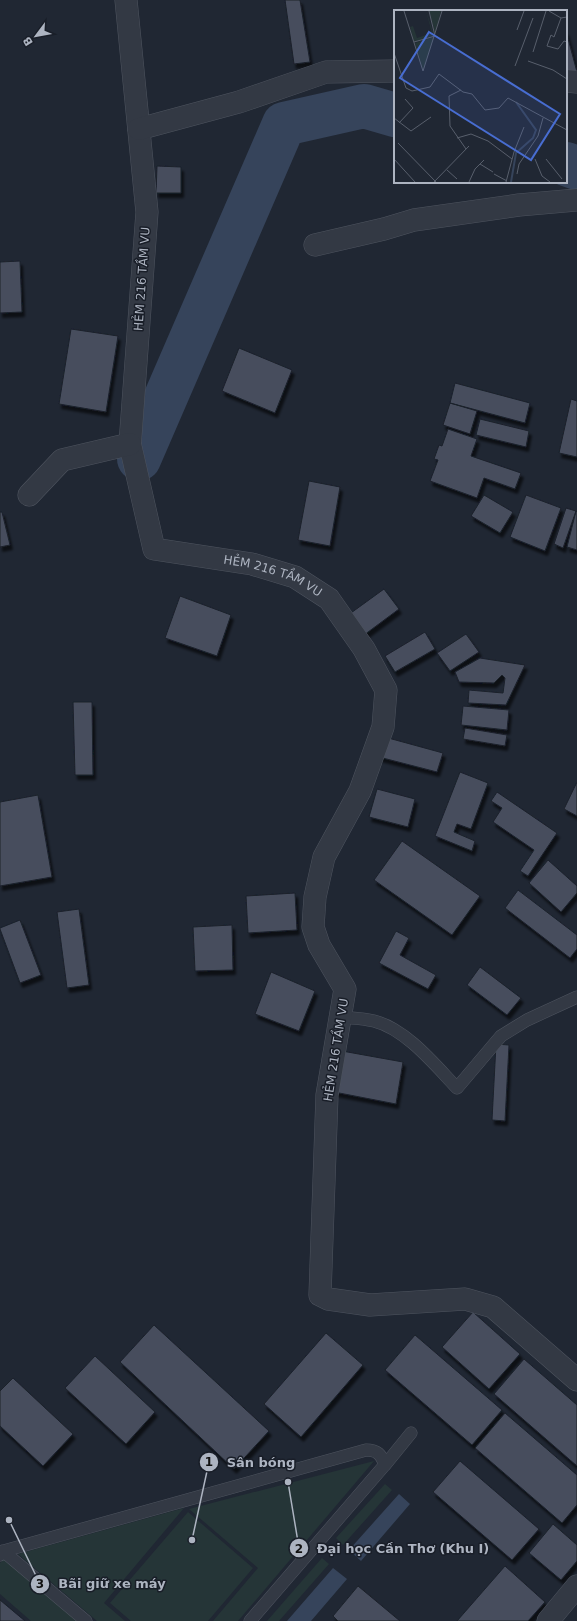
<svg xmlns="http://www.w3.org/2000/svg" width="577" height="1621" viewBox="0 0 577 1621" font-family="'DejaVu Sans',sans-serif">
<defs>
<filter id="shadow"><feDropShadow dx="2.5" dy="4.5" stdDeviation="1" flood-color="#0009"/></filter>
</defs>
<rect width="100%" height="100%" fill="#202733"/>
<!-- green -->
<path fill="#253537" d="M 374,1461 L 238,1621 L 213,1621 L 258,1568 L 189,1509 Z
M 385,1484 L 392,1490 L 343,1545 L 336,1538 Z
M 184,1508 L 104,1603 L 125,1621 L 97,1621 L 18,1554 Z
M 188,1512 L 253,1568 L 208,1621 L 131,1621 L 110,1603 Z
M 322,1558 L 329,1564 L 279,1621 L 267,1621 Z
M 4,1559 L 78,1621 L 31,1621 L 0,1594 L 0,1563 Z"/>
<!-- water -->
<path fill="#36445b" d="M 399,1494 L 410,1504 L 361,1561 L 349,1550 Z
M 333,1568 L 347,1579 L 311,1621 L 287,1621 Z"/>
<g fill="none" stroke-linecap="round" stroke-linejoin="round">
<!-- river -->
<path stroke="#36445b" stroke-width="44" d="M 566,164 L 577,168
M 139,459 L 284,124 L 364,106 L 395,115"/>
</g>
<!-- building -->
<path fill="#464e5d" stroke="#1b202b" filter="url(#shadow)" d="M 285,0 L 300,0 L 310,62 L 294,64 Z
M 566,31 L 577,72 L 566,82 Z
M 157,166 L 181,167 L 181,193 L 156,193 Z
M 20,261 L 22,312 L 0,313 L 0,262 Z
M 71,329 L 118,336 L 106,412 L 59,404 Z
M 239,348 L 292,370 L 275,413 L 222,391 Z
M 455,383 L 530,403 L 525,423 L 450,403 Z
M 571,399 L 577,401 L 577,457 L 559,453 Z
M 450,403 L 477,411 L 470,434 L 443,425 Z
M 480,419 L 529,431 L 526,447 L 476,435 Z
M 448,429 L 477,439 L 471,456 L 521,473 L 515,489 L 484,478 L 477,498 L 430,481 L 438,460 L 434,459 L 439,445 L 442,446 Z
M 309,481 L 340,487 L 330,546 L 298,540 Z
M 484,495 L 513,512 L 500,533 L 471,516 Z
M 526,495 L 561,508 L 545,551 L 510,537 Z
M 566,508 L 576,511 L 563,548 L 554,544 Z
M 576,511 L 577,512 L 577,550 L 567,547 Z
M 0,512 L 2,512 L 10,545 L 0,547 Z
M 384,589 L 399,609 L 360,638 L 344,618 Z
M 180,596 L 231,615 L 217,656 L 165,638 Z
M 425,632 L 435,649 L 395,672 L 385,656 Z
M 466,634 L 479,652 L 450,671 L 437,653 Z
M 480,658 L 525,665 L 506,705 L 468,703 L 469,690 L 503,693 L 505,678 L 502,675 L 494,683 L 459,682 L 455,672 Z
M 73,702 L 92,702 L 93,775 L 75,775 Z
M 463,706 L 509,710 L 507,730 L 461,725 Z
M 465,728 L 507,735 L 505,746 L 463,739 Z
M 381,736 L 443,753 L 437,772 L 375,756 Z
M 460,772 L 488,783 L 471,829 L 457,824 L 454,832 L 475,841 L 472,851 L 435,836 Z
M 577,782 L 577,816 L 564,809 Z
M 377,789 L 415,799 L 408,827 L 369,817 Z
M 497,792 L 557,833 L 528,876 L 520,871 L 534,850 L 493,822 L 502,808 L 491,801 Z
M 38,795 L 52,877 L 0,886 L 0,802 Z
M 402,841 L 480,896 L 452,935 L 374,880 Z
M 548,860 L 577,886 L 577,893 L 561,912 L 529,883 Z
M 518,890 L 577,935 L 577,949 L 570,958 L 505,908 Z
M 295,893 L 297,930 L 248,933 L 246,896 Z
M 79,909 L 89,985 L 67,988 L 57,912 Z
M 20,920 L 41,975 L 20,983 L 0,929 L 0,928 Z
M 232,925 L 233,970 L 195,971 L 193,927 Z
M 396,931 L 409,938 L 400,955 L 436,975 L 428,989 L 379,963 Z
M 480,967 L 521,998 L 507,1015 L 467,985 Z
M 271,972 L 315,991 L 299,1031 L 255,1014 Z
M 496,1044 L 509,1045 L 505,1121 L 492,1120 Z
M 342,1051 L 403,1062 L 396,1104 L 334,1092 Z
M 473,1312 L 520,1354 L 489,1389 L 442,1347 Z
M 154,1325 L 269,1431 L 234,1469 L 120,1362 Z
M 326,1333 L 363,1365 L 301,1437 L 264,1404 Z
M 415,1335 L 502,1410 L 472,1445 L 385,1370 Z
M 95,1356 L 155,1412 L 126,1444 L 65,1388 Z
M 524,1359 L 577,1405 L 577,1466 L 494,1394 Z
M 13,1378 L 73,1434 L 43,1466 L 0,1426 L 0,1391 Z
M 505,1413 L 577,1475 L 577,1505 L 562,1523 L 475,1448 Z
M 460,1461 L 539,1529 L 512,1560 L 433,1492 Z
M 553,1524 L 577,1545 L 577,1561 L 561,1580 L 529,1553 Z
M 505,1566 L 545,1602 L 528,1621 L 457,1621 Z
M 358,1586 L 400,1621 L 338,1621 L 333,1616 Z
M 0,1600 L 25,1621 L 0,1621 Z"/>
<g fill="none" stroke-linecap="round" stroke-linejoin="round">
<!-- lane casing -->
<g stroke="#4e545f" stroke-width="13">
<path id="lane" d="M 340,1017 C 351,1018 363,1018 374,1021 C 406,1029 435,1065 457,1088 L 501,1036 L 527,1020 L 577,997
M 385,1465 L 411,1433
M 0,1552 L 366,1450 C 377,1450 381,1454 385,1465 L 383,1467 L 250,1621
M 0,1555 L 3,1551 L 86,1621"/>
</g>
<!-- street casing -->
<g stroke="#4e545f" stroke-width="23">
<g id="street">
<path id="s1" d="M 126,0 L 147,212 L 130,444 L 154,549 L 252,564 L 295,577 L 329,599 L 364,649 L 386,690 L 383,727 L 360,791 L 324,857 L 315,897 L 313,927 L 319,945 L 345,989 L 327,1095 L 320,1295 L 328,1299 L 370,1305 L 465,1299 L 493,1307 L 577,1380"/>
<path d="M 566,81 L 577,82"/>
<path d="M 139,129 L 239,102 L 326,72 L 395,71"/>
<path d="M 315,245 L 384,229 L 414,220 L 519,205 L 577,200"/>
<path d="M 29,495 L 62,460 L 130,444"/>
<path d="M 548,1621 L 577,1586"/>
</g>
</g>
<!-- lane -->
<use href="#lane" stroke="#333944" stroke-width="12"/>
<!-- street -->
<use href="#street" stroke="#333944" stroke-width="22"/>
</g>
<g text-anchor="middle" stroke-width="3" stroke-linejoin="round" paint-order="stroke">
<!-- street labels -->
<g font-size="12" fill="#adb4c1" stroke="#191e28">
<text transform="translate(142 279) rotate(-86)" y="4">HẺM 216 TẦM VU</text>
<text dy="4" stroke="none"><textPath href="#s1" startOffset="676">HẺM 216 TẦM VU</textPath></text>
<text transform="translate(336 1050) rotate(-81)" y="4">HẺM 216 TẦM VU</text>
</g>
</g>
<!-- overview -->
<g transform="translate(394 10)">
<rect width="173" height="173" fill="#202733"/>
<path d="M 32,1 L 40,25 L 20,32 L 16,17 L 19,16 L 23,28 L 38,23 ZM 35,1 L 47,1 L 41,23 ZM 40,27 L 29,60 L 21,33 Z" fill="#253537"/>
<path fill="none" stroke="#36445b" stroke-width="2" d="M 117,172 L 122,143 L 139,128 L 142,120 L 122,92"/>
<path fill="none" stroke="#585f6c" stroke-width="1" d="M 10,1 L 29,61M 155,1 L 167,8 L 173,7M 167,8 L 160,27 L 157,25 L 153,36 L 164,39 L 170,31 L 173,32M 123,20 L 130,1M 20,32 L 41,26 L 35,1M 139,42 L 152,1M 0,43 L 12,78 L 18,81 L 36,77 L 45,64 L 69,82 L 78,84 L 91,100 L 105,98 L 114,88 L 173,120M 134,51 L 159,60 L 173,69M 121,56 L 139,8M 29,61 L 48,1M 67,80 L 55,86 L 56,116 L 72,139M 0,108 L 17,121 L 37,107M 5,113 L 19,98 L 11,89M 63,128 L 77,124 L 94,131 L 118,149M 4,133 L 42,172M 0,149 L 21,172M 141,149 L 148,166 L 156,172M 152,149 L 168,169M 86,154 L 99,162M 53,160 L 63,169M 100,164 L 113,171M 123,164 L 125,154 L 144,126 L 149,108M 40,172 L 75,136M 75,172 L 81,159 L 90,150M 112,172 L 120,142 L 130,117"/>
<path fill="#486dd1" fill-opacity="0.15" stroke="#486dd1" stroke-width="2" d="M 35,22 L 166,104 L 137,150 L 6,68 Z"/>
<rect width="173" height="173" fill="none" stroke="#adb4c1" stroke-width="2"/>
</g>
<!-- callouts -->
<path fill="none" stroke="#adb4c1" stroke-width="1.5" d="M192 1540L209 1462M288 1482L299 1548M9 1520L40 1584"/>
<g fill="#adb4c1" stroke="#191e28" stroke-width="1.5">
<circle cx="192" cy="1540" r="4"/>
<circle cx="288" cy="1482" r="4"/>
<circle cx="9" cy="1520" r="4"/>
<circle cx="209" cy="1462" r="10"/>
<circle cx="299" cy="1548" r="10"/>
<circle cx="40" cy="1584" r="10"/>
</g>
<g font-size="12" text-anchor="middle" font-weight="bold" fill="#111">
<text x="209" y="1466">1</text>
<text x="299" y="1553">2</text>
<text x="40" y="1588">3</text>
</g>
<g font-size="13" text-anchor="middle" font-weight="bold" fill="#adb4c1" stroke="#191e28" stroke-width="3" stroke-linejoin="round" paint-order="stroke">
<text x="261" y="1467">Sân bóng</text>
<text x="403" y="1553">Đại học Cần Thơ (Khu I)</text>
<text x="112" y="1588">Bãi giữ xe máy</text>
</g>
<!-- north arrow -->
<g transform="translate(36 36) rotate(238)" stroke="#191e28" stroke-width="3" paint-order="stroke">
<path d="M0-3L7 15L0 10L-7 15Z" fill="#adb4c1"/>
<text y="-6" font-size="11" font-weight="bold" text-anchor="middle" fill="#adb4c1">B</text>
</g>
</svg>
